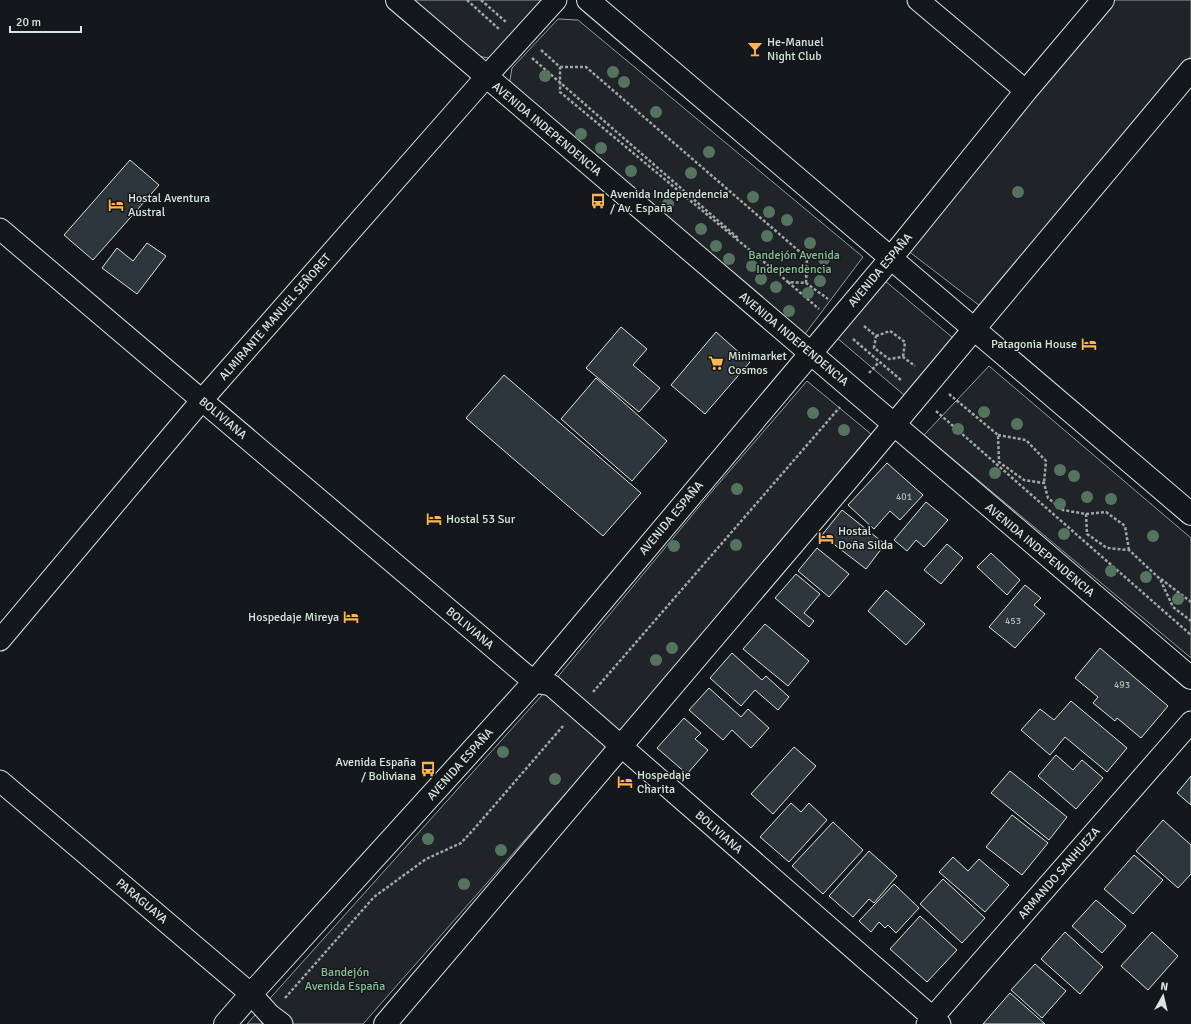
<svg xmlns="http://www.w3.org/2000/svg" width="1191" height="1024" viewBox="0 0 1191 1024" font-family="Signika,sans-serif">
<rect width="100%" height="100%" fill="#14181c"/>
<!-- green -->
<path fill="#202428" stroke="#939e99" d="M 410,0 L 544,0 L 489,58 L 477,56 Z
M 1115,0 L 1191,0 L 1191,56 L 980,306 L 907,250 Z
M 558,19 L 578,20 L 863,257 L 805,334 L 509,86 L 512,68 Z
M 884,280 L 953,338 L 904,395 L 836,337 Z
M 989,366 L 1191,538 L 1191,658 L 924,435 Z
M 807,381 L 871,434 L 611,742 L 363,1024 L 247,1024 L 551,685 L 708,496 Z"/>
<!-- building -->
<path fill="#2c363c" stroke="#d8e6dc" d="M 130,160 L 159,185 L 93,260 L 64,235 Z
M 147,243 L 166,256 L 137,294 L 102,268 L 117,248 L 133,261 Z
M 621,327 L 647,349 L 633,365 L 660,388 L 639,412 L 586,368 Z
M 716,332 L 750,362 L 705,414 L 671,385 Z
M 504,375 L 641,493 L 603,536 L 466,418 Z
M 596,378 L 667,441 L 632,481 L 561,419 Z
M 887,463 L 923,495 L 900,520 L 890,511 L 874,529 L 848,505 Z
M 926,502 L 948,520 L 924,547 L 916,540 L 907,551 L 894,540 Z
M 842,510 L 885,544 L 866,569 L 822,535 Z
M 947,544 L 963,558 L 941,584 L 924,570 Z
M 817,548 L 849,574 L 829,597 L 798,571 Z
M 991,553 L 1020,580 L 1007,595 L 977,567 Z
M 796,574 L 820,594 L 804,613 L 814,621 L 809,627 L 775,598 Z
M 1025,585 L 1041,598 L 1034,605 L 1045,614 L 1015,648 L 989,627 Z
M 886,590 L 925,624 L 906,645 L 868,611 Z
M 765,624 L 809,661 L 788,686 L 743,649 Z
M 1100,648 L 1168,706 L 1141,738 L 1117,718 L 1115,721 L 1093,703 L 1098,697 L 1075,678 Z
M 732,653 L 762,680 L 766,676 L 789,697 L 778,710 L 755,690 L 741,706 L 710,678 Z
M 709,688 L 741,717 L 748,709 L 769,728 L 751,748 L 732,730 L 723,740 L 689,710 Z
M 1071,701 L 1127,748 L 1107,772 L 1065,737 L 1050,755 L 1021,730 L 1040,709 L 1054,720 Z
M 684,718 L 701,733 L 695,739 L 708,750 L 687,774 L 657,748 Z
M 794,747 L 816,766 L 773,814 L 751,794 Z
M 1056,755 L 1073,770 L 1082,760 L 1103,778 L 1076,809 L 1038,776 Z
M 1010,771 L 1067,817 L 1049,840 L 991,793 Z
M 1191,776 L 1191,805 L 1177,793 Z
M 791,803 L 801,812 L 809,803 L 827,820 L 789,862 L 760,837 Z
M 1012,815 L 1048,843 L 1022,875 L 986,847 Z
M 1163,820 L 1191,845 L 1191,874 L 1178,888 L 1136,851 Z
M 833,822 L 863,850 L 823,894 L 792,866 Z
M 869,851 L 897,876 L 874,903 L 869,899 L 853,917 L 829,896 Z
M 1134,855 L 1163,880 L 1133,914 L 1104,889 Z
M 953,857 L 968,871 L 979,859 L 1009,885 L 985,912 L 939,872 Z
M 943,879 L 985,918 L 962,943 L 920,904 Z
M 894,884 L 919,908 L 896,933 L 888,925 L 885,928 L 879,922 L 871,932 L 859,921 Z
M 1096,900 L 1126,926 L 1102,953 L 1072,926 Z
M 920,916 L 957,950 L 927,982 L 890,949 Z
M 1065,932 L 1103,967 L 1080,994 L 1041,959 Z
M 1152,932 L 1178,956 L 1148,990 L 1121,966 Z
M 1035,964 L 1066,991 L 1042,1018 L 1011,990 Z
M 1010,993 L 1045,1024 L 983,1024 Z"/>
<g fill="none" stroke-linecap="round" stroke-linejoin="round">
<!-- minor casing -->
<g stroke="#d8e6dc" stroke-width="23">
<path id="minor" d="M 918,0 L 1026,91
M 0,229 L 534,682 L 551,685 L 940,1024
M 0,640 L 202,400 L 486,77 L 556,0
M 0,781 L 251,994 L 270,1015 L 282,1024
M 927,1024 L 1191,722"/>
</g>
<!-- secondary casing -->
<g stroke="#d8e6dc" stroke-width="24">
<path id="secondary" d="M 397,0 L 1191,678
M 588,0 L 1191,514
M 225,1024 L 251,994 L 534,682 L 891,258 L 1026,91 L 1103,0
M 385,1024 L 866,458 L 1191,70"/>
</g>
<!-- path -->
<path stroke="#9da8a2" stroke-width="2.5" stroke-dasharray="3 2" stroke-linecap="butt" d="M 467,0 L 500,30
M 481,0 L 506,22
M 541,50 L 560,67 L 560,92 L 788,282 L 806,283 L 828,299
M 532,58 L 738,238
M 560,67 L 586,67 L 807,258 L 806,283
M 788,282 L 819,309
M 864,326 L 876,336 L 874,348 L 889,359 L 903,357 L 915,366
M 876,336 L 890,331 L 905,342 L 903,357
M 853,339 L 902,381
M 869,373 L 879,362
M 949,394 L 998,435 L 999,462 L 1024,480 L 1044,483 L 1048,498 L 1063,510 L 1086,514 L 1087,534 L 1107,548 L 1129,550 L 1160,579 L 1173,607 L 1191,621
M 936,411 L 1191,635
M 998,435 L 1026,440 L 1046,461 L 1044,483
M 1086,514 L 1106,512 L 1125,526 L 1129,550
M 1161,579 L 1191,602
M 593,692 L 840,407
M 285,998 L 374,897 L 426,859 L 461,843 L 474,829 L 563,726"/>
<!-- minor -->
<use href="#minor" stroke="#14181c" stroke-width="21"/>
<!-- secondary -->
<use href="#secondary" stroke="#14181c" stroke-width="22"/>
</g>
<!-- trees -->
<g fill="#55745f">
<circle cx="613" cy="72" r="6"/>
<circle cx="545" cy="76" r="6"/>
<circle cx="624" cy="82" r="6"/>
<circle cx="656" cy="112" r="6"/>
<circle cx="581" cy="134" r="6"/>
<circle cx="601" cy="148" r="6"/>
<circle cx="709" cy="152" r="6"/>
<circle cx="631" cy="171" r="6"/>
<circle cx="691" cy="173" r="6"/>
<circle cx="1018" cy="192" r="6"/>
<circle cx="753" cy="197" r="6"/>
<circle cx="668" cy="204" r="6"/>
<circle cx="769" cy="212" r="6"/>
<circle cx="787" cy="220" r="6"/>
<circle cx="701" cy="229" r="6"/>
<circle cx="767" cy="236" r="6"/>
<circle cx="810" cy="243" r="6"/>
<circle cx="716" cy="246" r="6"/>
<circle cx="729" cy="259" r="6"/>
<circle cx="824" cy="259" r="6"/>
<circle cx="752" cy="266" r="6"/>
<circle cx="761" cy="279" r="6"/>
<circle cx="820" cy="281" r="6"/>
<circle cx="776" cy="287" r="6"/>
<circle cx="808" cy="293" r="6"/>
<circle cx="789" cy="311" r="6"/>
<circle cx="984" cy="412" r="6"/>
<circle cx="813" cy="413" r="6"/>
<circle cx="1017" cy="424" r="6"/>
<circle cx="958" cy="429" r="6"/>
<circle cx="844" cy="430" r="6"/>
<circle cx="1060" cy="470" r="6"/>
<circle cx="995" cy="473" r="6"/>
<circle cx="1074" cy="476" r="6"/>
<circle cx="737" cy="489" r="6"/>
<circle cx="1087" cy="497" r="6"/>
<circle cx="1111" cy="499" r="6"/>
<circle cx="1060" cy="504" r="6"/>
<circle cx="1064" cy="534" r="6"/>
<circle cx="1153" cy="536" r="6"/>
<circle cx="736" cy="545" r="6"/>
<circle cx="674" cy="546" r="6"/>
<circle cx="1111" cy="571" r="6"/>
<circle cx="1146" cy="577" r="6"/>
<circle cx="1178" cy="599" r="6"/>
<circle cx="672" cy="648" r="6"/>
<circle cx="656" cy="660" r="6"/>
<circle cx="503" cy="752" r="6"/>
<circle cx="555" cy="779" r="6"/>
<circle cx="428" cy="839" r="6"/>
<circle cx="501" cy="850" r="6"/>
<circle cx="464" cy="884" r="6"/>
</g>
<!-- icons -->
<defs>
<g id="bar-bare" transform="scale(1.2)"><path d="M-6-5H6L.8 .8V4.5H3.5V6h-7V4.5H-.8V.8Z" fill="#ffb74d" stroke="#14181c" stroke-width="2.5" paint-order="stroke"/></g>
<g id="bus-bare" transform="scale(1.2)"><path d="M-5-6H5V4H4V6H2V4H-2V6H-4V4H-5ZM-3.5-4V0h7V-4ZM-3.5 1.2v1.5H-2V1.2ZM2 1.2v1.5H3.5V1.2Z" fill="#ffb74d" stroke="#14181c" stroke-width="2.5" paint-order="stroke"/></g>
<g id="hotel-bare" transform="scale(1.2)"><path d="M-6-4.5h1.5V1H6V5H4.5V3h-9V5H-6ZM-4 0a1.8 1.8 0 1 1 3.6 0ZM.5 0V-2.5h3Q6-2.5 6 0Z" fill="#ffb74d" stroke="#14181c" stroke-width="2.5" paint-order="stroke"/></g>
<g id="supermarket-bare" transform="scale(1.2)"><path d="M-6-5.5h2.5l.6 2H6L4.5 2H-2.5L-4.4-4H-6ZM-1.5 3.2a1.3 1.3 0 1 0 .1 0ZM3 3.2a1.3 1.3 0 1 0 .1 0Z" fill="#ffb74d" stroke="#14181c" stroke-width="2.5" paint-order="stroke"/></g>
</defs>
<g fill-rule="evenodd">
<use href="#bar-bare" x="755" y="49"/>
<use href="#bus-bare" x="598" y="201"/>
<use href="#hotel-bare" x="116" y="205"/>
<use href="#hotel-bare" x="1089" y="344"/>
<use href="#supermarket-bare" x="716" y="363"/>
<use href="#hotel-bare" x="434" y="519"/>
<use href="#hotel-bare" x="826" y="538"/>
<use href="#hotel-bare" x="351" y="617"/>
<use href="#bus-bare" x="428" y="769"/>
<use href="#hotel-bare" x="625" y="782"/>
</g>
<g text-anchor="middle" stroke-width="3" stroke-linejoin="round" paint-order="stroke">
<!-- number labels -->
<g font-size="10" fill="#adbab4">
<text x="904" y="500">401</text>
<text x="1013" y="624">453</text>
<text x="1122" y="688">493</text>
</g>
<!-- poi labels -->
<g font-size="12" fill="#d8e6dc" stroke="#14181c" text-anchor="start">
<text x="767" y="46">He-Manuel<tspan x="767" dy="14">Night Club</tspan></text>
<text x="610" y="198">Avenida Independencia<tspan x="610" dy="14">/ Av. España</tspan></text>
<text x="128" y="202">Hostal Aventura<tspan x="128" dy="14">Austral</tspan></text>
<text x="1077" y="348" text-anchor="end">Patagonia House</text>
<text x="728" y="360">Minimarket<tspan x="728" dy="14">Cosmos</tspan></text>
<text x="446" y="523">Hostal 53 Sur</text>
<text x="838" y="535">Hostal<tspan x="838" dy="14">Doña Silda</tspan></text>
<text x="339" y="621" text-anchor="end">Hospedaje Mireya</text>
<text x="416" y="766" text-anchor="end">Avenida España<tspan x="416" dy="14">/ Boliviana</tspan></text>
<text x="637" y="779">Hospedaje<tspan x="637" dy="14">Charita</tspan></text>
</g>
<!-- street labels -->
<g font-size="12" fill="#d8e6dc" stroke="#14181c">
<text transform="translate(547 129) rotate(40)" y="4">AVENIDA INDEPENDENCIA</text>
<text transform="translate(880 270) rotate(-50)" y="4">AVENIDA ESPAÑA</text>
<text transform="translate(275 317) rotate(-49)" y="4">ALMIRANTE MANUEL SEÑORET</text>
<text transform="translate(794 339) rotate(40)" y="4">AVENIDA INDEPENDENCIA</text>
<text transform="translate(223 418) rotate(40)" y="4">BOLIVIANA</text>
<text transform="translate(671 518) rotate(-50)" y="4">AVENIDA ESPAÑA</text>
<text transform="translate(1040 550) rotate(40)" y="4">AVENIDA INDEPENDENCIA</text>
<text transform="translate(470 628) rotate(40)" y="4">BOLIVIANA</text>
<text transform="translate(460 764) rotate(-48)" y="4">AVENIDA ESPAÑA</text>
<text transform="translate(719 832) rotate(41)" y="4">BOLIVIANA</text>
<text transform="translate(1059 873) rotate(-49)" y="4">ARMANDO SANHUEZA</text>
<text transform="translate(142 901) rotate(40)" y="4">PARAGUAYA</text>
</g>
<!-- park labels -->
<g font-size="12" fill="#8ac095" stroke="#14181c">
<text x="794" y="259">Bandejón Avenida<tspan x="794" dy="14">Independencia</tspan></text>
<text x="345" y="976">Bandejón<tspan x="345" dy="14">Avenida España</tspan></text>
</g>
</g>
<!-- north arrow -->
<g transform="translate(1163 996) rotate(8)" stroke="#14181c" stroke-width="3" paint-order="stroke">
<path d="M0-3L7 15L0 10L-7 15Z" fill="#d8e6dc"/>
<text y="-6" font-size="11" font-weight="bold" text-anchor="middle" fill="#d8e6dc">N</text>
</g>
<!-- scale -->
<path d="M10 26v6h71v-6" fill="none" stroke="#d8e6dc" stroke-width="2"/>
<text x="16" y="26" font-size="12" fill="#d8e6dc" stroke="#14181c" stroke-width="3" paint-order="stroke">20 m</text>
</svg>
